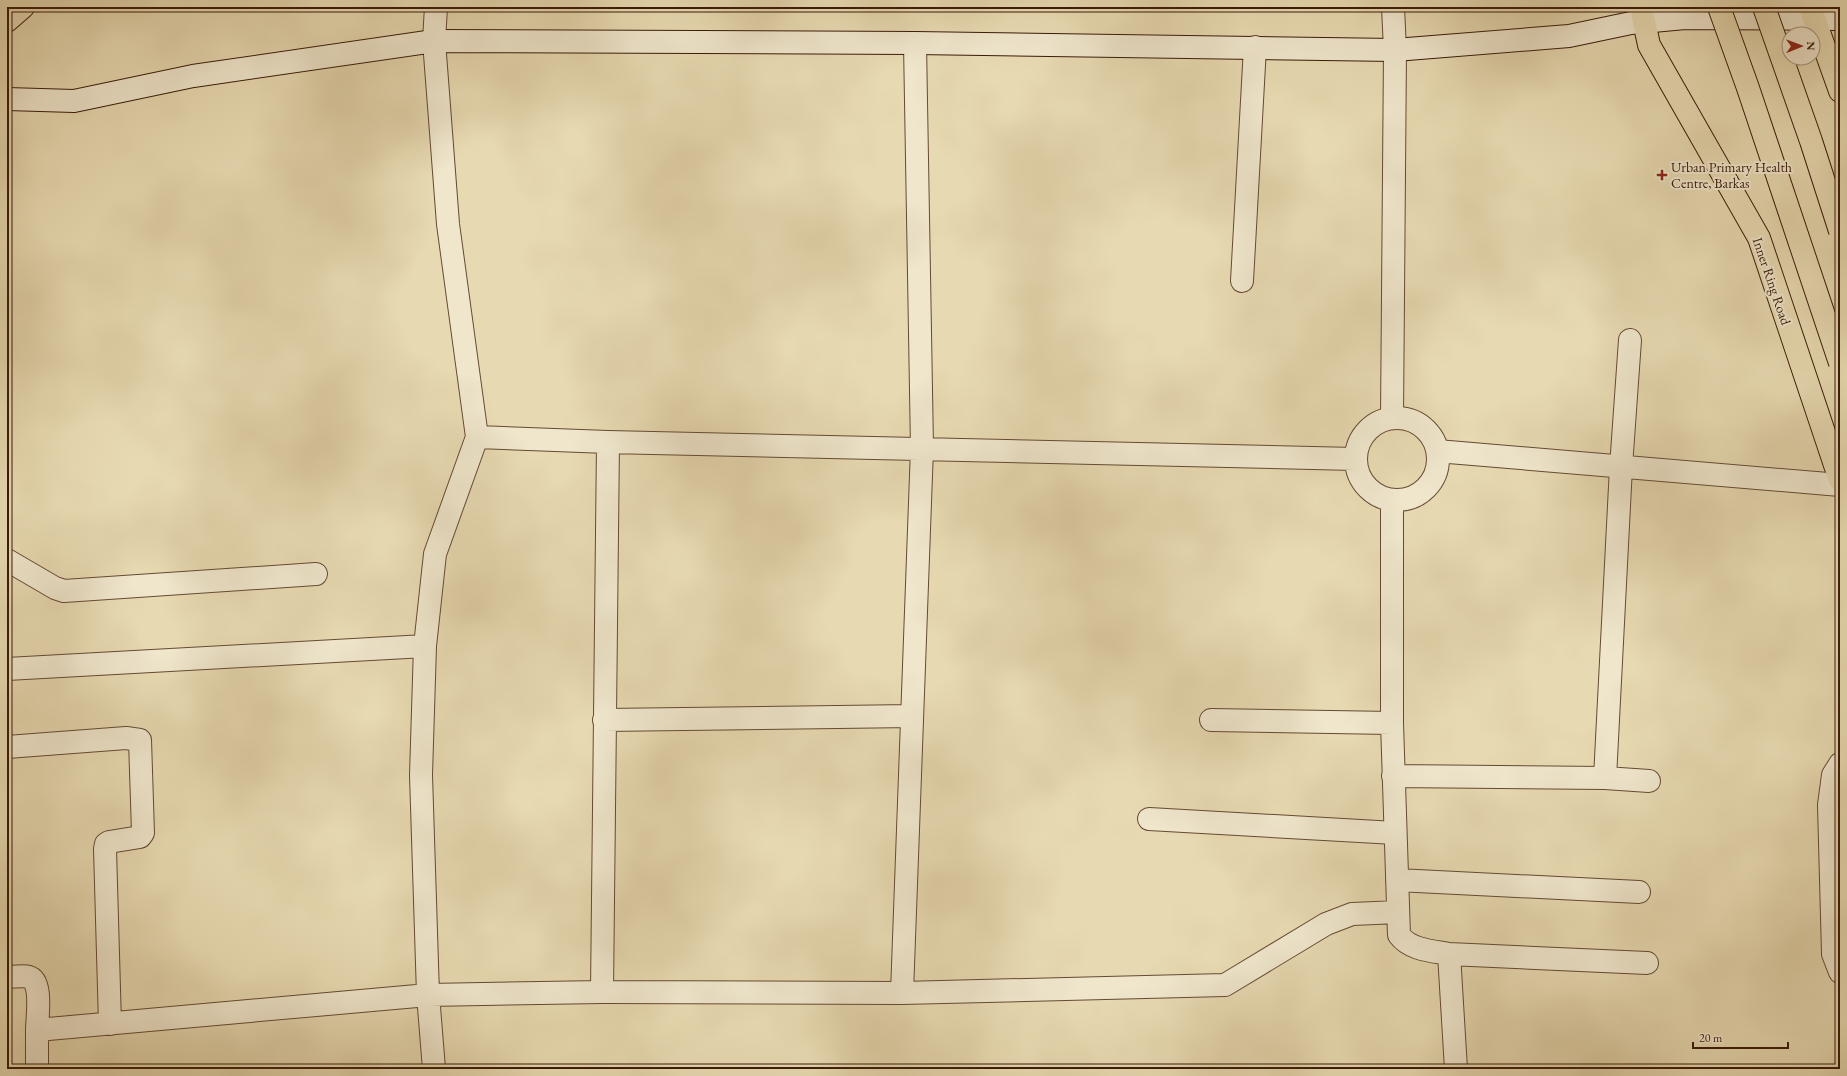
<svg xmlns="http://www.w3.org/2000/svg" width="1847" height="1076" viewBox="0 0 1847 1076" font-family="'EB Garamond',serif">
<rect width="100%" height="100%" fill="#e7d9b1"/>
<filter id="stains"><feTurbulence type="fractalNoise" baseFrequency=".005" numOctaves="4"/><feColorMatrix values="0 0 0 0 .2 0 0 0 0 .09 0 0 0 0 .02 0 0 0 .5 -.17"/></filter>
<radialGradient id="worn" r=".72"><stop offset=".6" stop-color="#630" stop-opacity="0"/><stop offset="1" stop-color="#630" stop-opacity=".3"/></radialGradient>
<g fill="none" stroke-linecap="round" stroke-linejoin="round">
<!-- minor casing -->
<g stroke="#654a33" stroke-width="24">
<path id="minor" d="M 1242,281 L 1255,47
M1356 459a41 41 0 1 1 82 0a41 41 0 1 1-82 0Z
M 1392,418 L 1395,50 L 1393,7
M 477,437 L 608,442 L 1355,459
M 1437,451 L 1840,485
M 1392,501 L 1392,723 L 1399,935 C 1410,950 1432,951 1449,954 L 1456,1069
M 7,560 L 55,588 L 64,591 L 316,574
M 7,669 L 425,646
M 604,720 L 912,716
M 1211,720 L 1392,723
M 7,747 L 126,738 L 140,740 L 143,833 L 140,837 L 109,842 L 106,844 L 105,849 L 110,1024
M 1840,764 L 1833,775 L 1829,805 L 1833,954 L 1840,972
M 1393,776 L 1605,778 L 1649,781
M 1605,778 L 1621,467 L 1630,340
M 1149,819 L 1395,833
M 1397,880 L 1639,892
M 1449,954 L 1647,963
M 7,977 C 13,977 23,975 29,977 C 43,981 37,1018 37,1030 L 428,995 L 602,992 L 902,993 L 1225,985 L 1326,924 L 1352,914 L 1398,912
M 602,992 L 608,442
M 902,993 L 922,448 L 915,43
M 37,1030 L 37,1069
M 434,1069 L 428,995 L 421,775 L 425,646 L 435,554 L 477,437 L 448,224 L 434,41 L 436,7"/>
</g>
<!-- secondary casing -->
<g stroke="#3a1b09" stroke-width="24">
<path id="secondary" d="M 7,99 L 74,101 L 193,76 L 434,41 L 915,43 L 1395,50 L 1569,36 L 1631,23 L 1685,18 L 1840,19"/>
</g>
<!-- primary casing -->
<g stroke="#3a1b09" stroke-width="24">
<path id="primary" d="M 1641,7 L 1649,45 L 1759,238 L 1840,480
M 1810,7 L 1840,91"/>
</g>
<!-- trunk casing -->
<g stroke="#3a1b09" stroke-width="24">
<path id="trunk" d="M 7,21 L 23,7"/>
</g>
<!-- minor -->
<use href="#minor" stroke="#efe6cc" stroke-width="22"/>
<!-- secondary -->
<use href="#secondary" stroke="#efe6cc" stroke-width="22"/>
<!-- primary -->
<use href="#primary" stroke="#e7d9b1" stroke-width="22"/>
<!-- trunk -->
<use href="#trunk" stroke="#e7d9b1" stroke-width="22"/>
<!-- trunk-bridge casing -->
<g stroke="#3a1b09" stroke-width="24" stroke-linecap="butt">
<path id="trunk-bridge" d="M 1719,7 L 1748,88 L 1840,363
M 1764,7 L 1811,141 L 1840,231"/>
</g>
<!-- trunk-bridge -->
<use href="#trunk-bridge" stroke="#e7d9b1" stroke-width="22"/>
</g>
<!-- markers -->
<path fill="#8f2418" stroke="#efe6cc" stroke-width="1.5" d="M1660 169h4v4h4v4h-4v4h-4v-4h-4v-4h4z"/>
<g text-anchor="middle" stroke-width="4" stroke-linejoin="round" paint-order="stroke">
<!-- poi labels -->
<g font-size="14" fill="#3a1b09" stroke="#efe6cc" text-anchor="start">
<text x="1671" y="172">Urban Primary Health<tspan x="1671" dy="16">Centre, Barkas</tspan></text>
</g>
<!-- street labels -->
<g font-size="14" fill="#3a1b09" stroke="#efe6cc">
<text transform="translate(1772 281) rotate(71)" y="5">Inner Ring Road</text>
</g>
</g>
<!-- margin -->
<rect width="1847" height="1076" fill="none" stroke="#e7d9b1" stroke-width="24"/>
<rect x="8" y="8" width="1831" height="1060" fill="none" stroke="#3a1b09" stroke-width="2"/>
<rect x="12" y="12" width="1823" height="1052" fill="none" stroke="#3a1b09"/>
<!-- north arrow -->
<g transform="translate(1801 46) rotate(89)"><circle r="19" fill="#efe6cc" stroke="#a7957e"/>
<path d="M0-3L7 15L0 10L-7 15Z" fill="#8f2418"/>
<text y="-6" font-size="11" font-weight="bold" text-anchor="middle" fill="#3a1b09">N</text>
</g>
<!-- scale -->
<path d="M1693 1042v6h95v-6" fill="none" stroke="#3a1b09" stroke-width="2"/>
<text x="1699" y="1042" font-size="12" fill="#3a1b09" stroke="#efe6cc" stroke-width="3" paint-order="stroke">20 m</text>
<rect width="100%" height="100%" filter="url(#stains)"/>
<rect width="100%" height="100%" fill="url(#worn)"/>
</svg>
